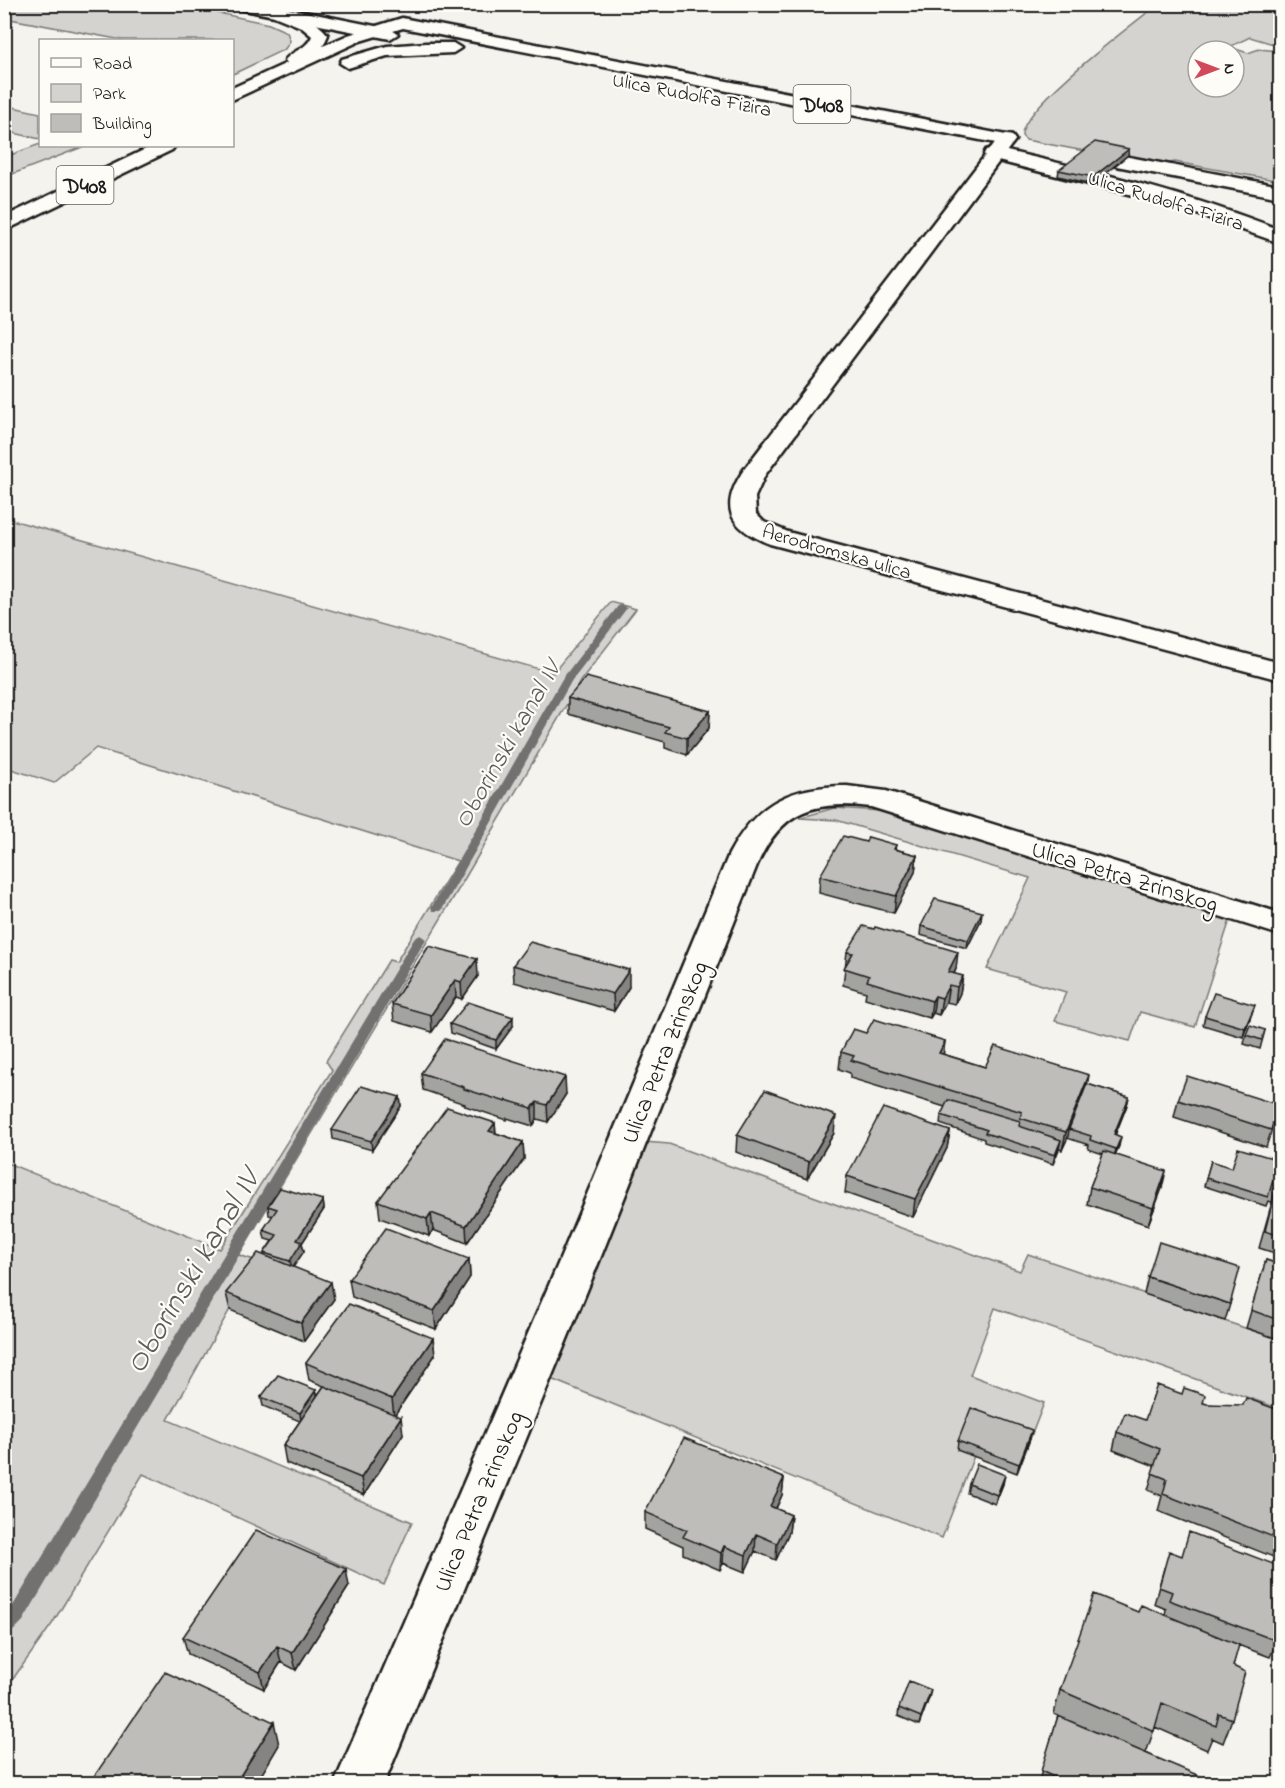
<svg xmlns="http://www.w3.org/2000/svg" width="1285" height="1788" viewBox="0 0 1285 1788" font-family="'Indie Flower',sans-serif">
<rect width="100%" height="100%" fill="#f4f3ee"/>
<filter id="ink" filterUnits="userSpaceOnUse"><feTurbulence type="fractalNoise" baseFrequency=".0167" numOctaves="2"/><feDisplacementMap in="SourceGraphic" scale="12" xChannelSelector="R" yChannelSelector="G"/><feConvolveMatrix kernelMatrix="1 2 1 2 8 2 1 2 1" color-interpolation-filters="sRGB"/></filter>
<g filter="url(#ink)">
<!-- green -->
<path fill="#d4d3cf" stroke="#787876" stroke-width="1.5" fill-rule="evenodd" d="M 4,5 L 182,5 L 269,24 L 287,32 L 290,41 L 285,49 L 233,74 L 232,40 L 122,40 L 5,18 Z
M 1157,5 L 1280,5 L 1280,46 L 1250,37 L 1229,47 L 1248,53 L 1259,49 L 1280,51 L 1280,181 L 1175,162 L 1159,165 L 1026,140 L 1022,136 C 1019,109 1133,24 1157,5 ZM 1198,51 L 1234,51 L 1234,87 L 1198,87 Z
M 4,105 L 40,113 L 40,139 L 5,131 Z
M 40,144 L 40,146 L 85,146 L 5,177 L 5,157 Z
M 5,518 L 553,673 L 611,602 L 636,609 L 581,680 L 458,890 L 239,1255 L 257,1261 L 168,1420 L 412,1522 L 384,1585 L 143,1474 L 52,1624 L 5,1690 L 5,1162 L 220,1249 L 332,1070 L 326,1061 L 389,960 L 396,962 L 458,861 L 96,748 L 54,783 L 5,767 Z
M 834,808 L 881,811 L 1230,920 L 1195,1027 L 1140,1012 L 1130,1041 L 1055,1021 L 1066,992 L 987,969 L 1030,878 L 836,820 L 799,818 Z
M 644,1142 L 669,1144 L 1020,1271 L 1028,1254 L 1280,1340 L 1280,1409 L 995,1308 L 970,1375 L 1044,1403 L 1030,1439 L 970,1417 L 974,1456 L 942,1538 L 551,1379 Z"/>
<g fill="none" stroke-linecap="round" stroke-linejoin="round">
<!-- stream -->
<path fill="#72716f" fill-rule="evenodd" d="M 622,605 L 627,608 L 572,680 L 443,908 L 441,911 L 433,911 L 431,908 L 562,679 L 618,606 Z
M 420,935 L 426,939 L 23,1621 L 10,1634 L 4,1636 L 4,1616 L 11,1609 L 414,939 Z"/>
<!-- minor casing -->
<g stroke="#1c1c1c" stroke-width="5">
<path id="minor" d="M 1006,135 L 1012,136 L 1015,140 L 1012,144 L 765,475 L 755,497 L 756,514 L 764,522 L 788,532 L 1280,663 L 1280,680 L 770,544 C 727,527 719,506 745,468 L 1000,136 Z
M 847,786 L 886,791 L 1280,913 L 1280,935 L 871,807 C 815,800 781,810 757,865 L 598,1264 L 384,1784 L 334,1784 L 558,1264 L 729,854 C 756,803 790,786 847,786 Z"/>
</g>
<!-- tertiary casing -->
<g stroke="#1c1c1c" stroke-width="5">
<path id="tertiary" d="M 993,148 C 1091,170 1187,193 1280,230 L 1280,243 L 1168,204 L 986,158 L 984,154 L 986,150 Z
M 1103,152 L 1280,186 L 1280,198 L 1096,162 L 1094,158 L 1096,154 Z"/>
</g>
<!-- secondary casing -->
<g stroke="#1c1c1c" stroke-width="5">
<path id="secondary" d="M 232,4 L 265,4 L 390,29 L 398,34 L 390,39 L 239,9 Z"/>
</g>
<!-- primary casing -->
<g stroke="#1c1c1c" stroke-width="5">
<path id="primary" d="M 280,8 C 298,13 317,20 328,35 L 323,46 L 348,35 L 402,18 L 1006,135 L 1012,136 L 1015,140 L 1012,144 L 1006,145 L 403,28 L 360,41 L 232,100 L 232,88 L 287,63 L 285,60 C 293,50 307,49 312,36 L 301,27 L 274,16 L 272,13 L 274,10 Z
M 426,43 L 453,43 L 461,48 L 453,53 L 387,56 L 348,68 L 340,63 L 342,59 L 387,46 Z
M 152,146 L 175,146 L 172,150 L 4,231 L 4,217 Z"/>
</g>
<!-- minor -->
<use href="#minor" fill="#fdfcf7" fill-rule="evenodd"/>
<!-- tertiary -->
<use href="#tertiary" fill="#fdfcf7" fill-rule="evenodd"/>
<!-- secondary -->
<use href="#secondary" fill="#fdfcf7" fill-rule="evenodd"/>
<!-- primary -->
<use href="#primary" fill="#fdfcf7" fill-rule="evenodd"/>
</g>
<!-- wall -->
<path fill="#a3a3a0" stroke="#1c1c1c" stroke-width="1.5" d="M 1128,155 L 1092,184 L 1058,176 L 1059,170 Z
M 568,698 L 710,711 L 709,728 L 687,755 L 665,748 L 665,742 L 568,714 Z
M 866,842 L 896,845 L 895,849 L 917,855 L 915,872 L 894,913 L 819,893 L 820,876 Z
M 981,920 L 967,948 L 920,935 L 921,926 Z
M 429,946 L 478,976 L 462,999 L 456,997 L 432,1032 L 394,1021 L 392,1004 Z
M 847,952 L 956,969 L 954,974 L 963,976 L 960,993 L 955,1004 L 946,1002 L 939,1015 L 933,1013 L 930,1018 L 865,998 L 866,992 L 843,985 Z
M 513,965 L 629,987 L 614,1011 L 514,982 Z
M 1252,1013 L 1243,1037 L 1203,1025 L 1205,1016 Z
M 450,1024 L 513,1026 L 496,1049 L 451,1033 Z
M 1265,1030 L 1260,1049 L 1244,1044 L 1246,1035 Z
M 866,1033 L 945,1041 L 943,1054 L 985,1067 L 1087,1084 L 1129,1097 L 1127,1105 L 1115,1135 L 1119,1146 L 1115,1154 L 1162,1188 L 1148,1225 L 1087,1204 L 1090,1187 L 1103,1154 L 1088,1149 L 1089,1145 L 1067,1138 L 1068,1137 L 1062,1150 L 1059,1149 L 1053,1164 L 984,1142 L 984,1139 L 940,1124 L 941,1115 L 945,1107 L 850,1078 L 850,1073 L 839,1069 L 841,1052 Z
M 421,1073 L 566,1094 L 548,1122 L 537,1119 L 533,1126 L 507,1118 L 507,1120 L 465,1106 L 465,1104 L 423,1090 Z
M 400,1097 L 401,1106 L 372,1150 L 333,1139 L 332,1130 Z
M 1178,1100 L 1274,1123 L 1266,1147 L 1174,1117 Z
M 495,1123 L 496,1133 L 523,1142 L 524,1159 L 467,1243 L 433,1230 L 429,1236 L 380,1218 L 378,1201 Z
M 950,1131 L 947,1148 L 913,1217 L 845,1193 L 847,1176 Z
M 834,1133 L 807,1179 L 736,1152 L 737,1135 Z
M 1281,1153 L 1281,1255 L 1259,1248 L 1272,1202 L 1268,1201 L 1266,1206 L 1204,1186 L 1211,1161 L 1232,1168 L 1279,1160 Z
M 323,1200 L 324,1209 L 302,1243 L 304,1251 L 293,1267 L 334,1299 L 304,1341 L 230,1310 L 226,1293 L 265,1256 L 264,1253 L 272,1241 L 265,1239 L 263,1230 L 273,1216 L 269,1215 L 268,1206 Z
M 469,1259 L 470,1277 L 436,1329 L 352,1297 L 349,1279 Z
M 1266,1260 L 1281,1265 L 1281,1340 L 1246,1328 Z
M 1148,1277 L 1230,1304 L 1225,1321 L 1144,1294 Z
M 433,1338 L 435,1355 L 395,1414 L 403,1434 L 364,1495 L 286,1463 L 283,1446 L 300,1421 L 263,1406 L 261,1397 L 316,1390 L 317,1396 L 324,1386 L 309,1380 L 306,1363 Z
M 1203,1403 L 1207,1404 L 1281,1411 L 1281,1560 L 1158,1511 L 1162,1496 L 1148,1490 L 1155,1466 L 1113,1450 L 1117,1432 L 1145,1420 Z
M 1030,1439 L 1017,1473 L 957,1450 L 958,1441 Z
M 784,1478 L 782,1495 L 776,1509 L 791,1515 L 789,1532 L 776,1560 L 755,1551 L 745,1572 L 723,1563 L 720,1570 L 683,1554 L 683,1546 L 645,1529 L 645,1512 Z
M 969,1484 L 1003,1484 L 995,1504 L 967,1493 Z
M 1164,1568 L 1277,1641 L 1270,1657 L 1238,1645 L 1233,1666 L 1232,1719 L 1223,1743 L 1212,1738 L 1207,1750 L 1155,1727 L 1146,1753 L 1208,1784 L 1038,1784 L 1058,1716 L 1054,1714 L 1060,1690 L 1138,1612 L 1165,1615 L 1166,1609 L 1154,1604 Z
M 349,1586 L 296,1670 L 281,1662 L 264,1689 L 188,1654 L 183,1637 Z
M 929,1698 L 919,1725 L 898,1716 L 899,1708 Z"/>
<!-- shaded-wall -->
<path fill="#858482" stroke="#1c1c1c" stroke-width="1.5" d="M 1129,149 L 1128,155 L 1092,184 L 1093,177 Z
M 710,711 L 709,728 L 687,755 L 687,738 Z
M 917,855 L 915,872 L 894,913 L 896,896 Z
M 982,912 L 981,920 L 967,948 L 968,940 Z
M 958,952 L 956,969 L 946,989 L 948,972 Z
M 477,959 L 478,976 L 462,999 L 461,982 Z
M 629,970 L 629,987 L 614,1011 L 613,994 Z
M 963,976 L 960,993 L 955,1004 L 957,987 Z
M 455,980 L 456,997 L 432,1032 L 431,1015 Z
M 949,985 L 946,1002 L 939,1015 L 942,998 Z
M 935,996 L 933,1013 L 930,1018 L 932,1001 Z
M 1255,1005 L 1243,1037 L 1245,1028 Z
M 513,1017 L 513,1026 L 496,1049 L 496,1040 Z
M 945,1041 L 943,1058 L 939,1053 Z
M 1089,1075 L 1086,1093 L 1069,1129 L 1068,1137 L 1062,1150 L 1066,1132 Z
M 565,1077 L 566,1094 L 548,1122 L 547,1105 Z
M 400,1097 L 401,1106 L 372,1150 L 371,1141 Z
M 1129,1097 L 1127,1105 L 1112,1143 L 1114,1134 Z
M 537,1102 L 537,1119 L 533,1126 L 532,1108 Z
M 836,1116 L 834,1133 L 807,1179 L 809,1162 Z
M 495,1123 L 496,1140 L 489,1131 Z
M 950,1131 L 947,1148 L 913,1217 L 915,1199 Z
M 1121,1137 L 1119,1146 L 1114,1158 L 1116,1149 Z
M 1061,1140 L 1059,1149 L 1053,1164 L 1055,1155 Z
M 523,1142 L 524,1159 L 467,1243 L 466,1226 Z
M 1166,1171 L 1162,1188 L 1148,1225 L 1153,1208 Z
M 323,1200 L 324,1209 L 302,1243 L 304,1251 L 292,1269 L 290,1261 L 297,1240 Z
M 431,1213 L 433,1230 L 429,1236 L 427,1219 Z
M 469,1259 L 470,1277 L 436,1329 L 434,1311 Z
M 331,1282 L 334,1299 L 304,1341 L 301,1323 Z
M 433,1338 L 435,1355 L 394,1416 L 392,1399 Z
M 316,1390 L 318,1399 L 301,1422 L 300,1413 Z
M 401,1417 L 403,1434 L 364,1495 L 361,1478 Z
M 1032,1430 L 1030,1439 L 1017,1473 L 1019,1464 Z
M 1005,1475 L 1003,1484 L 995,1504 L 997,1495 Z
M 784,1478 L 782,1495 L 769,1523 L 770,1506 Z
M 791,1515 L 789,1532 L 776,1560 L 777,1543 Z
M 756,1534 L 755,1551 L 745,1572 L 746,1555 Z
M 724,1546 L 723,1563 L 720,1570 L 721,1553 Z
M 346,1569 L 349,1586 L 296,1670 L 292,1653 Z
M 277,1646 L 281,1662 L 264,1689 L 260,1672 Z
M 931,1690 L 929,1698 L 919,1725 L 921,1717 Z
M 274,1722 L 279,1745 L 256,1784 L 235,1784 Z"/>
<!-- building -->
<path fill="#bebdba" stroke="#1c1c1c" stroke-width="1.5" d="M 1095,142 L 1129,149 L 1093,177 L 1059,170 Z
M 586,677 L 710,711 L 687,738 L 665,732 L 669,727 L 568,698 Z
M 843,836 L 866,842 L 868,837 L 896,845 L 894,849 L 917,855 L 896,896 L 820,876 Z
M 935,899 L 982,912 L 968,940 L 921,926 Z
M 863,926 L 874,929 L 875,927 L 958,952 L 948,972 L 963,976 L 957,987 L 949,985 L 942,998 L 935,996 L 932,1001 L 867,981 L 869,976 L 844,968 L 853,953 L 847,952 Z
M 530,942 L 629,970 L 613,994 L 513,965 Z
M 429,946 L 477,959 L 461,982 L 455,980 L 431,1015 L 392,1004 Z
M 1214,993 L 1255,1005 L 1245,1028 L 1205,1016 Z
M 468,1002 L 513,1017 L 496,1040 L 450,1024 Z
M 874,1019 L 945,1041 L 939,1053 L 985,1067 L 995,1046 L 1089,1075 L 1066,1132 L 1020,1118 L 1022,1112 L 851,1060 L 854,1056 L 841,1052 L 853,1029 L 866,1033 Z
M 1250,1025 L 1265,1030 L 1262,1040 L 1246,1035 Z
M 445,1039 L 565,1077 L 547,1105 L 537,1102 L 532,1108 L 506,1100 L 506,1102 L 464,1089 L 464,1087 L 421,1073 Z
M 1187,1076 L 1279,1105 L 1271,1130 L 1178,1100 Z
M 1087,1084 L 1129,1097 L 1114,1134 L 1121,1137 L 1116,1149 L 1090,1140 L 1091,1136 L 1069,1129 Z
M 361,1086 L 400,1097 L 371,1141 L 332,1130 Z
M 765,1090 L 836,1116 L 809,1162 L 737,1135 Z
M 948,1100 L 1020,1121 L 1019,1126 L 1061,1140 L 1055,1155 L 985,1133 L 987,1130 L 941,1115 Z
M 447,1107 L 495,1123 L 489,1131 L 523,1142 L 466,1226 L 431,1213 L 427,1219 L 378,1201 Z
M 883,1108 L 950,1131 L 915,1199 L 847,1176 Z
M 1238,1148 L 1279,1160 L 1268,1197 L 1206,1178 L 1211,1161 L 1232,1168 Z
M 1104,1151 L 1166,1171 L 1153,1208 L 1090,1187 Z
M 1281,1153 L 1281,1186 L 1272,1183 Z
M 280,1188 L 323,1200 L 297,1240 L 302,1242 L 290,1261 L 264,1253 L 277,1235 L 263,1230 L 277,1209 L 268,1206 Z
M 1275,1191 L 1281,1193 L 1281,1236 L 1265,1231 Z
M 386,1228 L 469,1259 L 434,1311 L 349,1279 Z
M 1159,1242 L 1240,1268 L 1230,1304 L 1148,1277 Z
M 258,1253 L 331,1282 L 301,1323 L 226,1293 Z
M 1266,1260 L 1281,1265 L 1281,1321 L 1251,1310 Z
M 349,1304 L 433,1338 L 392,1399 L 306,1363 Z
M 278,1375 L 316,1390 L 300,1413 L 261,1397 Z
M 1157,1385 L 1182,1394 L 1184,1388 L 1205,1395 L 1203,1403 L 1207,1404 L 1243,1405 L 1246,1398 L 1281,1411 L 1281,1540 L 1163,1494 L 1167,1479 L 1152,1473 L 1160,1449 L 1117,1432 L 1125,1413 L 1145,1420 Z
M 324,1386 L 401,1417 L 361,1478 L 283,1446 Z
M 971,1408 L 1032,1430 L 1019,1464 L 958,1441 Z
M 684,1438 L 784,1478 L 770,1506 L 791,1515 L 777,1543 L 756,1534 L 746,1555 L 724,1546 L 721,1553 L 683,1537 L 687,1530 L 645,1512 Z
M 977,1464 L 1005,1475 L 997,1495 L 969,1484 Z
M 256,1530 L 346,1569 L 292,1653 L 277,1646 L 260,1672 L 183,1637 Z
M 1189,1532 L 1281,1567 L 1281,1625 L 1277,1641 L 1169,1600 L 1172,1592 L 1159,1587 L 1169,1551 L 1182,1556 Z
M 1094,1594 L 1138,1612 L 1141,1605 L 1239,1645 L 1233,1666 L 1245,1672 L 1232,1719 L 1219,1714 L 1216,1726 L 1162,1703 L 1154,1731 L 1060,1690 Z
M 165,1672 L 274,1722 L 235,1784 L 89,1784 Z
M 909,1681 L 931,1690 L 921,1717 L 899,1708 Z
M 1058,1716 L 1209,1780 L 1208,1784 L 1069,1784 L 1041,1771 Z"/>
</g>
<g text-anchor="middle" stroke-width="4.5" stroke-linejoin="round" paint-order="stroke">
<!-- far-street labels -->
<g font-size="20" fill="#1c1c1c" stroke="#fdfcf7">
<text transform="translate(692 94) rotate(11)" y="7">Ulica Rudolfa Fizira</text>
<text transform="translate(1166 200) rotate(17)" y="7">Ulica Rudolfa Fizira</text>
<text transform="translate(837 551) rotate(16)" y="7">Aerodromska ulica</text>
</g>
<!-- shield labels -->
<g fill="#fdfcf7" stroke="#605f5e" stroke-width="1.5">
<rect x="793.5" y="85" width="57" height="38" rx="4.5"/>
<rect x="56.5" y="166" width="57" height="38" rx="4.5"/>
</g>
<g font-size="22" font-weight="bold" fill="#1c1c1c">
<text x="822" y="112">D408</text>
<text x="85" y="193">D408</text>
</g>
<!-- street labels -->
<g font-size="24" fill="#1c1c1c" stroke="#fdfcf7">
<text transform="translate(1125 876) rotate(17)" y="8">Ulica Petra Zrinskog</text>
<text transform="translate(664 1052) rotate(-68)" y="8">Ulica Petra Zrinskog</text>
<text transform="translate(478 1501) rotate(-67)" y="8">Ulica Petra Zrinskog</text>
</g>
<!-- water labels -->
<g font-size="26" font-style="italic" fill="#5c5c5a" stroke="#fdfcf7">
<text transform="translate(506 744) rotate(-60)" y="9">Oborinski kanal IV</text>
</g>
<!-- near-water labels -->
<g font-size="32" font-style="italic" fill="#5c5c5a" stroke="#fdfcf7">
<text transform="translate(191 1271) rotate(-59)" y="11">Oborinski kanal IV</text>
</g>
</g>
<!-- margin -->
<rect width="1285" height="1788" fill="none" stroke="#fdfcf7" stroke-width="24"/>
<rect x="12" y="12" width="1261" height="1764" fill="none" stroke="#1c1c1c" stroke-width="2" filter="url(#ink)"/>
<!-- legend -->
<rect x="39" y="39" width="195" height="108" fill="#fdfcf7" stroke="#a3a29f" stroke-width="1.5"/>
<rect x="51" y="58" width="30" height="9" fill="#fdfcf7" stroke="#a3a29f" stroke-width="1.5"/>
<text x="93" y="69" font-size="18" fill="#1c1c1c">Road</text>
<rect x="51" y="84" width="30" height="18" fill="#d4d3cf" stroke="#a3a29f" stroke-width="1.5"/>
<text x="93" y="99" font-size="18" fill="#1c1c1c">Park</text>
<rect x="51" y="114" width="30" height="18" fill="#bebdba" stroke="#a3a29f" stroke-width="1.5"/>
<text x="93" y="129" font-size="18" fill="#1c1c1c">Building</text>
<!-- north arrow -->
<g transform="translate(1216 69) rotate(90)"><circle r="28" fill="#fdfcf7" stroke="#a3a29f" stroke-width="1.5"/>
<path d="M0-4.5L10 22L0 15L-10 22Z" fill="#d1495b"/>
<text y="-9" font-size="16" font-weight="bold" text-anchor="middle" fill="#1c1c1c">N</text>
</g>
</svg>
